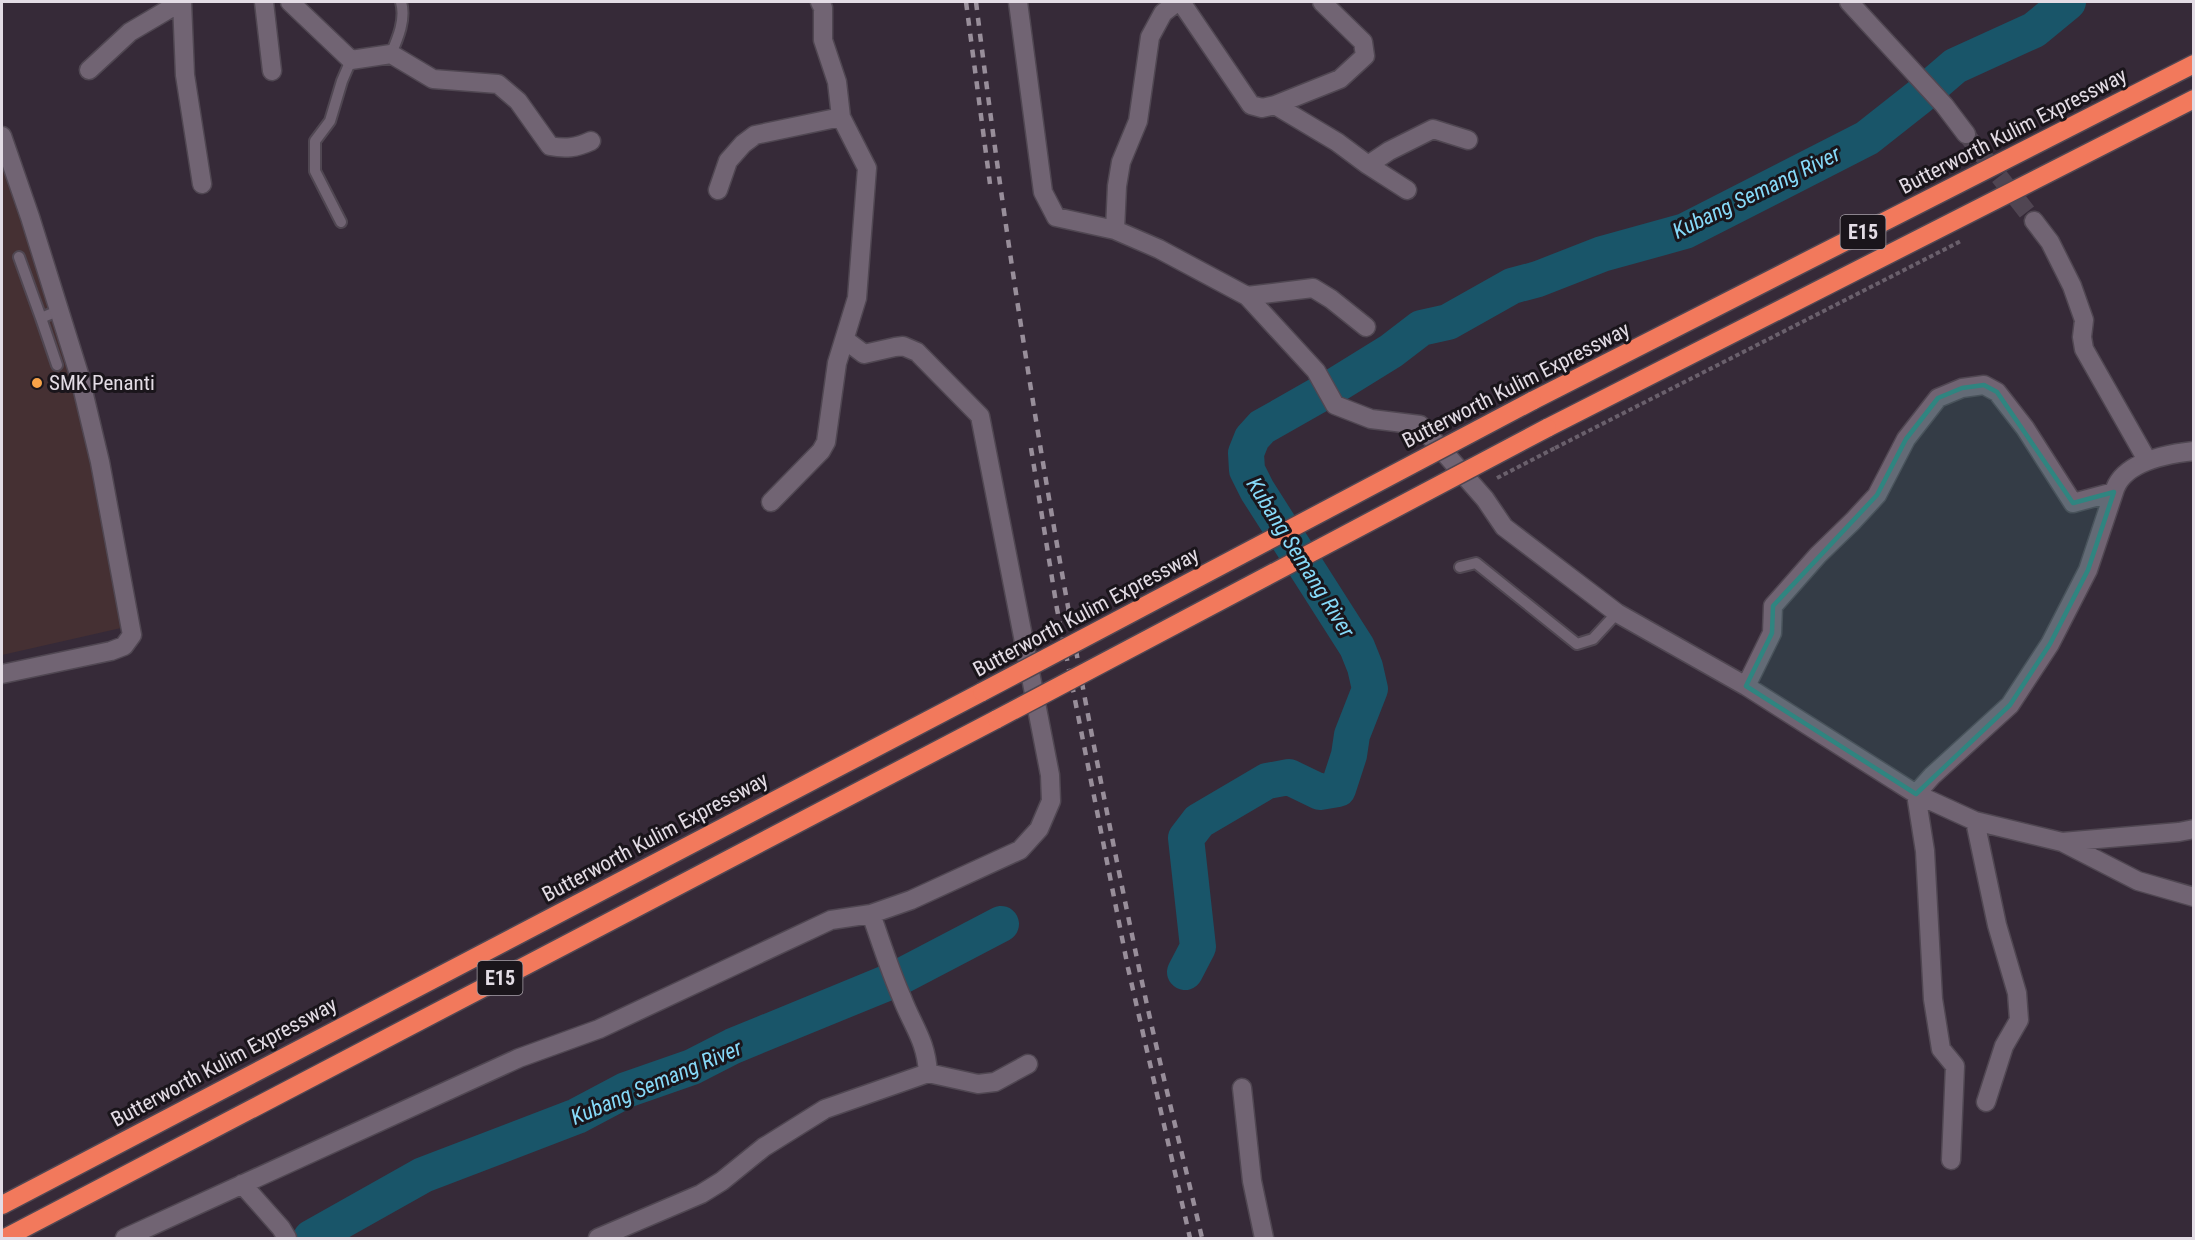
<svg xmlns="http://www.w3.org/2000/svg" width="2195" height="1240" viewBox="0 0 2195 1240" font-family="'Roboto Condensed',sans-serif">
<rect width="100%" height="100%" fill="#362a38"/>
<!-- education -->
<path fill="#453033" d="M 2,155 L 94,452 L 121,628 L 2,655 Z"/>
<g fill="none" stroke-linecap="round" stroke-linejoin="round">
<!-- river -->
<path stroke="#195569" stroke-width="36" d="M 1185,972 L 1198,947 L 1186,838 L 1199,821 L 1267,781 L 1289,777 L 1320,792 L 1338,789 L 1349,755 L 1352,735 L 1370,689 L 1365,667 L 1357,647 L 1257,490 L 1247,470 L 1246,453 L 1252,438 L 1262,427 L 1336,385 L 1391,351 L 1421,328 L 1448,322 L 1512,286 L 1538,279 L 1602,254 L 1685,231 L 1867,138 L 1919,97 L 1955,66 L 2034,30 L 2068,2
M 311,1238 L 423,1175 L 577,1116 L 626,1090 L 692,1067 L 733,1046 L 894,980 L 1001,924"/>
<!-- street-tunnel -->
<path stroke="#504552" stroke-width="18" stroke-dasharray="18 9" stroke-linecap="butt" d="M 1966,134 L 2034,221"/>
<!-- lane casing -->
<g stroke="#504752" stroke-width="14">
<path id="lane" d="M 391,54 C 398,38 406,19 401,2
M 341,222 L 315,171 L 315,141 L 330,121 L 342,81 L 351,60
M 19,257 L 41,318 L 60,310
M 41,318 L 57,365
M 1460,567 L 1476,563 L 1577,644 L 1593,639 L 1617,613"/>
</g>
<!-- street casing -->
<g stroke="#504752" stroke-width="21">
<path id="street" d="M 182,2 L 185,75 L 202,184
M 264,2 L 272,71
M 290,2 L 351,60 L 391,54 L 433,79 L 498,84 L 518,101 L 550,146 C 565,149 576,148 591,141
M 1018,2 L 1043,192 L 1056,217 L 1115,230 L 1159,249 L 1247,296 L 1316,371 L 1335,405 L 1371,419 L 1420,425 L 1485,499 L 1504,527 L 1617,613 L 1746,686 L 1916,794 L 1975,821 L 2062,842 L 2179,832 L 2194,829
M 1181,2 L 1251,105 L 1262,108 L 1275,105 L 1340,79 L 1365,56 L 1363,42 L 1322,2
M 1849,2 L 1944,105 L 1966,134
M 89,70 L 130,32 L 181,2
M 1275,105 L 1337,142 L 1368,165 L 1389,151 L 1433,129 L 1468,140
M 2,136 L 30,217 L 79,374 L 100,462 L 132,635 L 124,646 L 111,651 L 2,674
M 1368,165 L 1407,190
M 718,190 L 728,161 L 743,144 L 755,135 L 841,117
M 2034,221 L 2050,242 L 2072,286 L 2084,320 L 2082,337 L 2084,349 L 2147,460
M 1115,230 L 1117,186 L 1121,162 L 1138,121 L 1150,37 L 1163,13 L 1177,2
M 1247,296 L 1313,288 L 1331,299 L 1366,327
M 771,502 L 821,451 L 826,442 L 837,363 L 857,298 L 867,168 L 841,117 L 837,82 L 823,40 L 823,8 L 820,2
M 1746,686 L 1772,633 L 1773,606 L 1818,555 L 1853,521 L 1877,495 L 1906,439 L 1938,398 L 1962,388 L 1984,385 L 1997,392 L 2025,428 L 2073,503 L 2114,492 C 2122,462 2166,454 2194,451
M 1975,821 L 1997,925 L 2017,993 L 2019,1020 L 2004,1046 L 1986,1102
M 2062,842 L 2138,881 L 2194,897
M 871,914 C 881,942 890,971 902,998 C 913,1027 926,1040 928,1073 L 978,1084 L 995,1082 L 1028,1064
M 1242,1088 L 1252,1181 L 1264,1238
M 1951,1160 L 1955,1066 L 1941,1049 L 1933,999 L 1925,851 L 1916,794 L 1932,776 L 2010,705 L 2050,644 L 2088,570 L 2114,492
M 242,1184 L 281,1228 L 287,1238
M 125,1238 L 519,1058 L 599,1029 L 831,920 L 871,914 L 911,900 L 1020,850 L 1039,829 L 1051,801 L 1050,775 L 980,416 L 917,352 L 903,346 L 895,347 L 864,354 L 848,342 L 845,342
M 598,1238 L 701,1194 L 722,1181 L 764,1147 L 825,1109 L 928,1073"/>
</g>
<!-- highway casing -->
<g stroke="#504752" stroke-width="21">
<path id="highway" d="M 1532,401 L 2194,64
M 1547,428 L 2194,99
M 2,1205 L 982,692
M 5,1238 L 997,719"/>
</g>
<!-- path -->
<path stroke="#6a606c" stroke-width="4" stroke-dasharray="4.5 3" stroke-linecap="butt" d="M 1555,448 L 1961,241"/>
<!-- lane -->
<use href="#lane" stroke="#716473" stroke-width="10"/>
<!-- street -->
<use href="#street" stroke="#716473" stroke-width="18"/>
<!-- highway -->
<use href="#highway" stroke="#f2795c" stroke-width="18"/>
<!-- rail -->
<path stroke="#988e9a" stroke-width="4.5" stroke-dasharray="8 8" stroke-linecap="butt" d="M 966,2 L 990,184
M 976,2 C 1016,326 1071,648 1139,968 C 1158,1058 1181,1148 1202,1238
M 1031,448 L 1057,609 L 1128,968 L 1190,1238"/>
<!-- highway-bridge casing -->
<g stroke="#504752" stroke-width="21" stroke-linecap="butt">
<path id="highway-bridge" d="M 982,692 L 1532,401
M 997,719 L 1547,428"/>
</g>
<!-- path-bridge -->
<path stroke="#6a606c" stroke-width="4" stroke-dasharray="4.5 3" stroke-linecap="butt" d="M 1497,478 L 1555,448"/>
<!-- highway-bridge -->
<use href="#highway-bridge" stroke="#f2795c" stroke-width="18"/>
</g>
<!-- marked area -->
<path fill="#2f8580" fill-opacity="0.2" stroke="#2f8580" stroke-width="4.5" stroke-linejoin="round" d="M 1984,385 L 1997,392 L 2073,503 L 2114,492 L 2088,570 L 2050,644 L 2010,705 L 1916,794 L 1746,686 L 1772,633 L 1773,606 L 1877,495 L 1906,439 L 1938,398 L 1962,388 Z"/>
<!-- markers -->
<circle fill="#f7a248" stroke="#1a151b" stroke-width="2" cx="37" cy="383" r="6"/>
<g text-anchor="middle" stroke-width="6" stroke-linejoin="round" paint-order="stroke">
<!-- shield labels -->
<g fill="#1a151b" stroke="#a7a0a8" stroke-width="1.5">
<rect x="1840.5" y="215" width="45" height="34" rx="4.5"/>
<rect x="477.5" y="961" width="45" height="34" rx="4.5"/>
</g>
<g font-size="20" font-weight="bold" fill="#e3dce5">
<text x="1863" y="239">E15</text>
<text x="500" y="985">E15</text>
</g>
<!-- street labels -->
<g font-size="21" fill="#e3dce5" stroke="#1a151b">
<text transform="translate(2013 131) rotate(-27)" y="7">Butterworth Kulim Expressway</text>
<text transform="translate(1516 385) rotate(-27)" y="7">Butterworth Kulim Expressway</text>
<text transform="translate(1086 612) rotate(-28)" y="7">Butterworth Kulim Expressway</text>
<text transform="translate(655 837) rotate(-28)" y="7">Butterworth Kulim Expressway</text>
<text transform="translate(224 1062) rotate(-28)" y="7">Butterworth Kulim Expressway</text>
</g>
<!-- poi labels -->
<g font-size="21" fill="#e3dce5" stroke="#1a151b" text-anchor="start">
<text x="49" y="390">SMK Penanti</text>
</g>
<!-- water labels -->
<g font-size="22" font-style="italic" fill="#86d9f8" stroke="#1a151b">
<text transform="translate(1756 192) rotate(-26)" y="8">Kubang Semang River</text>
<text transform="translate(1301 557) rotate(58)" y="8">Kubang Semang River</text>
<text transform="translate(656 1082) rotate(-23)" y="8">Kubang Semang River</text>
</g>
</g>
<!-- border -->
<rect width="2195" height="1240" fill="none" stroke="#e3dce5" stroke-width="6"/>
</svg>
